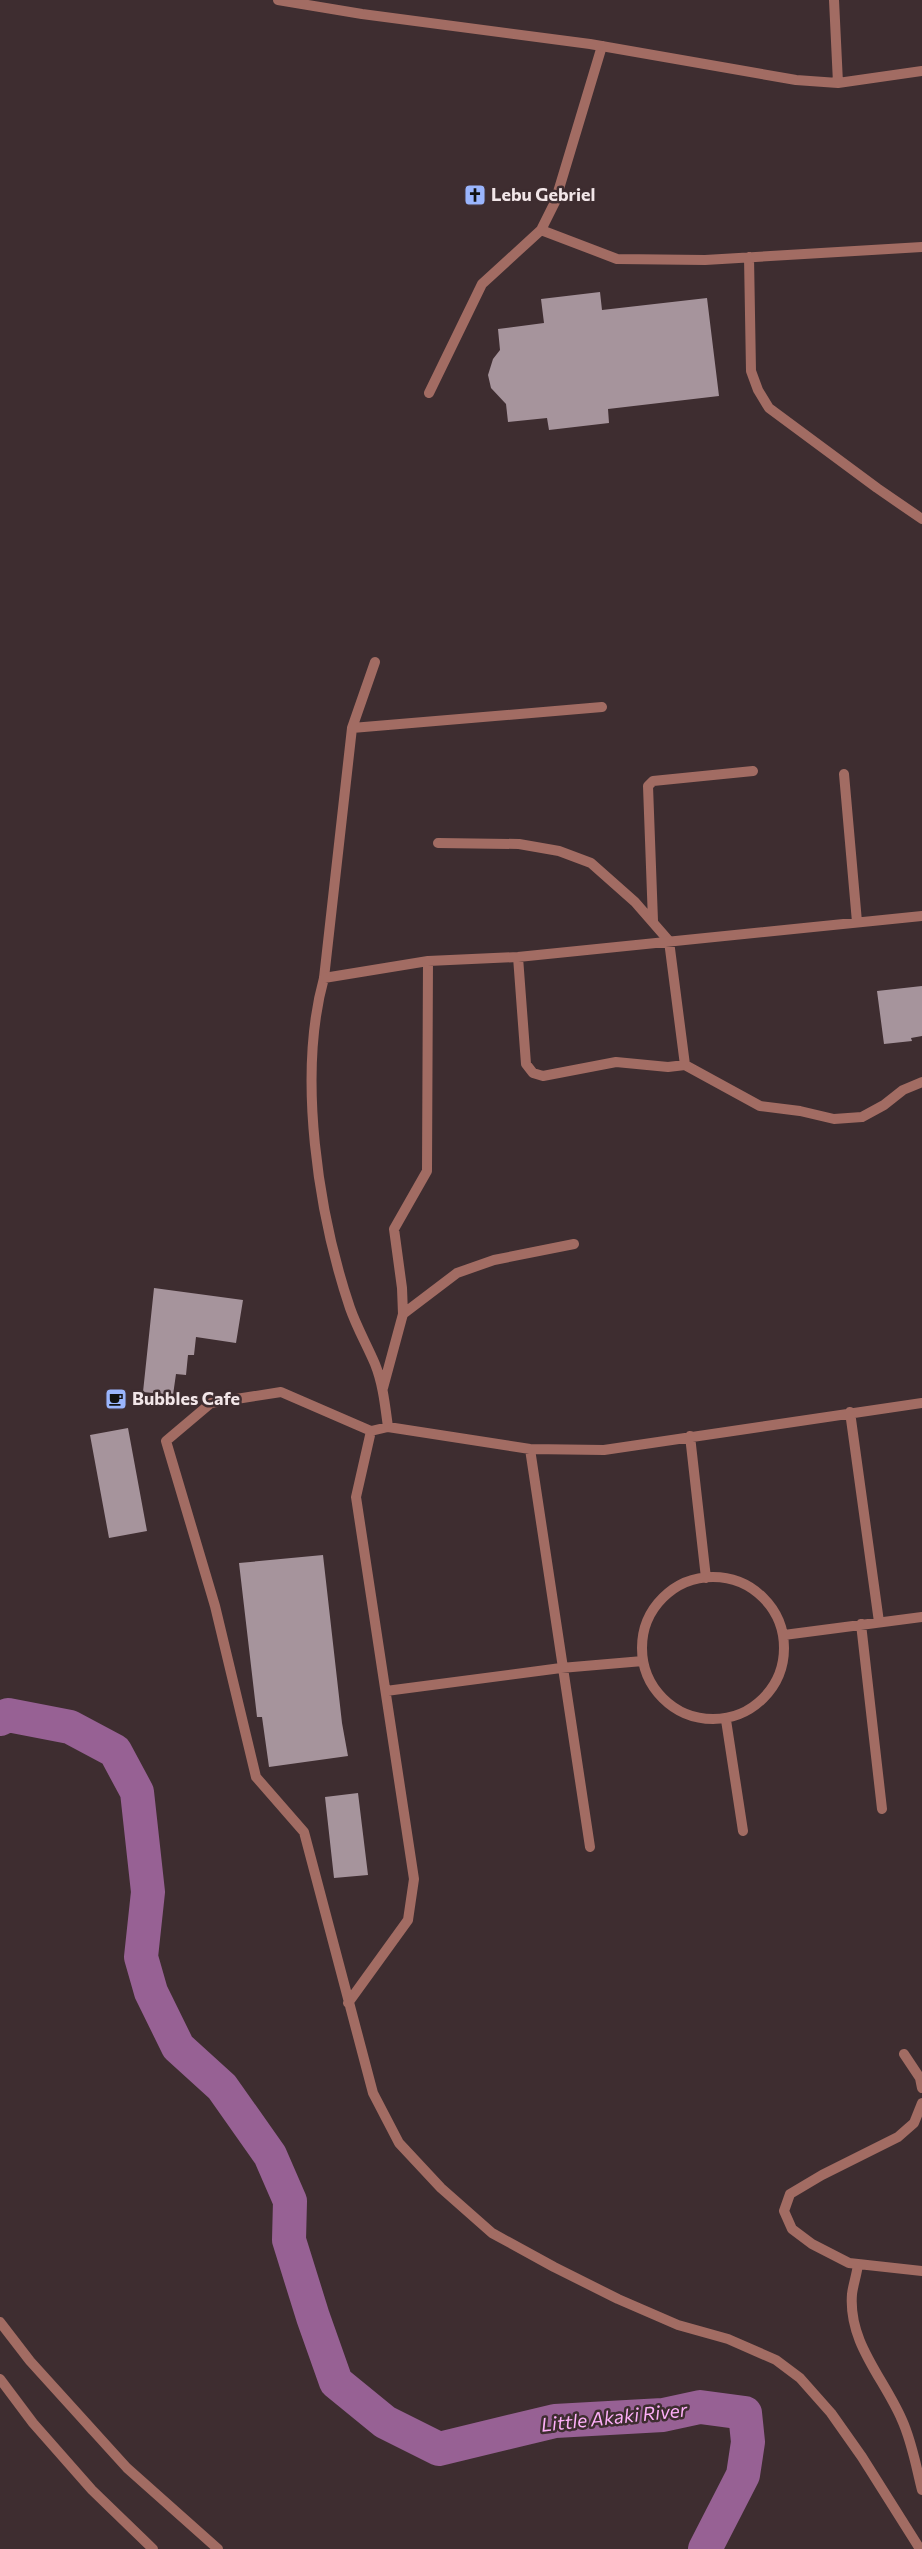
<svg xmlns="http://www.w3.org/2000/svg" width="922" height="2549" viewBox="0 0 922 2549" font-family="Commissioner,sans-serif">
<rect width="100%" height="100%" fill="#3e2d30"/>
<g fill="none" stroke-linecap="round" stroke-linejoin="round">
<!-- river -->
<path stroke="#976194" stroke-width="34" d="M 0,1719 L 8,1715 L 70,1727 L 115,1751 L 137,1792 L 148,1892 L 141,1957 L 151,1992 L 178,2047 L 222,2087 L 270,2155 L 290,2201 L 289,2240 L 313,2317 L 336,2382 L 385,2422 L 439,2449 L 555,2421 L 663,2415 L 700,2407 L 745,2413 L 748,2442 L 743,2475 L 705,2549"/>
</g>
<!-- building -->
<path fill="#a6949c" d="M 600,292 L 602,310 L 707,298 L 719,396 L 608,409 L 609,423 L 549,430 L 547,418 L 508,422 L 506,404 L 491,388 L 488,375 L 493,359 L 500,350 L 498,329 L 544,323 L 541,299 Z
M 922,986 L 922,1036 L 911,1038 L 912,1041 L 884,1044 L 877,991 Z
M 154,1288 L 243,1300 L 236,1343 L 196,1337 L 194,1355 L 188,1355 L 186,1375 L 176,1374 L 173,1395 L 143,1392 Z
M 128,1428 L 147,1531 L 109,1538 L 90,1435 Z
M 323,1555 L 342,1723 L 348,1756 L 269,1767 L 262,1717 L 257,1717 L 239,1563 Z
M 358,1793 L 368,1875 L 334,1878 L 325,1797 Z"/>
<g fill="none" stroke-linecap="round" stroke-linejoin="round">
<!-- lane -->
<path stroke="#a26c63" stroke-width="10" d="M 541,230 L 617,259 L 705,260 L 922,247
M 749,257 L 751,371 L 758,390 L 769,408 L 877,488 L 922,519
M 429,393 L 482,284 L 541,230 L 555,202 L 602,46
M 352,728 L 602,707
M 438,843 L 519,844 L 559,851 L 591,863 L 635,902 L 669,941
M 653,921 L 648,786 L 653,781 L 753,771
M 324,978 L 352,728 L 375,662
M 904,2054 L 920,2078 L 922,2088
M 922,2103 L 914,2123 L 898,2137 L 822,2175 L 790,2194 L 784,2211 L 792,2229 L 812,2244 L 849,2263 L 922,2271
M 858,2264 C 857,2274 853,2285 852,2294 C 848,2343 884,2378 902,2420 C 912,2442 916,2466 922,2490
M 0,2379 L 33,2423 L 92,2490 L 153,2549"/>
<!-- street -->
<path stroke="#a26c63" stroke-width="10" d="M 278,0 L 362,14 L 590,44 L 796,80 L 838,83 L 922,71
M 834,0 L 838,83
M 844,774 L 857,922
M 669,941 L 685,1065
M 518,957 L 526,1064 L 533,1073 L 543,1076 L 616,1062 L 668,1067 L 685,1065 L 760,1106 L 800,1111 L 834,1119 L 862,1117 L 884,1105 L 903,1090 L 922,1082
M 403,1314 L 457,1273 L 494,1260 L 574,1244
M 383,1388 L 403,1314 L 402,1288 L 394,1229 L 427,1171 L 428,961
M 850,1412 L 879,1622
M 388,1427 C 385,1405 383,1384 375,1364 C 367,1345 357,1328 350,1308 C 318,1213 297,1075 324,978 L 428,961 L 518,957 L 922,916
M 371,1431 L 281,1392 L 211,1403 L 166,1441 L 215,1606 L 256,1777 L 304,1832 L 373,2093 L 399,2143 L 441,2188 L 492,2233 L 554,2267 L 618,2299 L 678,2325 L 728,2339 L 776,2360 L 800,2378 L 831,2413 L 862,2457 L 920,2549
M 690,1436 L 706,1578
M 530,1449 L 590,1847
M642 1648a71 71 0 1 1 142 0a71 71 0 1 1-142 0Z
M 861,1624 L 882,1809
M 784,1635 L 922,1617
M 386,1691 L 561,1668 L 643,1661
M 726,1720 L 743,1831
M 348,2003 L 408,1920 L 414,1879 L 356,1497 L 371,1431 L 388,1427 L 530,1449 L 604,1450 L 922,1403
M 0,2322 L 30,2361 L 127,2468 L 218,2549"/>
</g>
<!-- icons -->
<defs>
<g id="church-square" transform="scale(1.125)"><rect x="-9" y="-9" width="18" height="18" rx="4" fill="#9ab5fd" stroke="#3e2d30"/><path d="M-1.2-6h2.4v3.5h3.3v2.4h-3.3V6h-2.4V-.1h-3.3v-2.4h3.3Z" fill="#111"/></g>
<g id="cafe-square" transform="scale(1.125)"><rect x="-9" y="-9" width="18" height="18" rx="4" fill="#9ab5fd" stroke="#3e2d30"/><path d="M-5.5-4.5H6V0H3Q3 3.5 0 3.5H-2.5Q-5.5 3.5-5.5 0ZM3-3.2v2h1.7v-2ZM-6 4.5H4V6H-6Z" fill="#111"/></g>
</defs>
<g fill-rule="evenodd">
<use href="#church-square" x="475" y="195"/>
<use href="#cafe-square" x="116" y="1399"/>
</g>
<g text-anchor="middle" stroke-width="5" stroke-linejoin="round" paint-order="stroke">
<!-- poi labels -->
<g font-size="18" font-weight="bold" fill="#f2e6e8" stroke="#3e2d30" text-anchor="start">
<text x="491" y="201">Lebu Gebriel</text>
<text x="132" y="1405">Bubbles Cafe</text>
</g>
<!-- water labels -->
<g font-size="19" font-style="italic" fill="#feb0f9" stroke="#3e2d30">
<text transform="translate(614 2417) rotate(-6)" y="7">Little Akaki River</text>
</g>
</g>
</svg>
